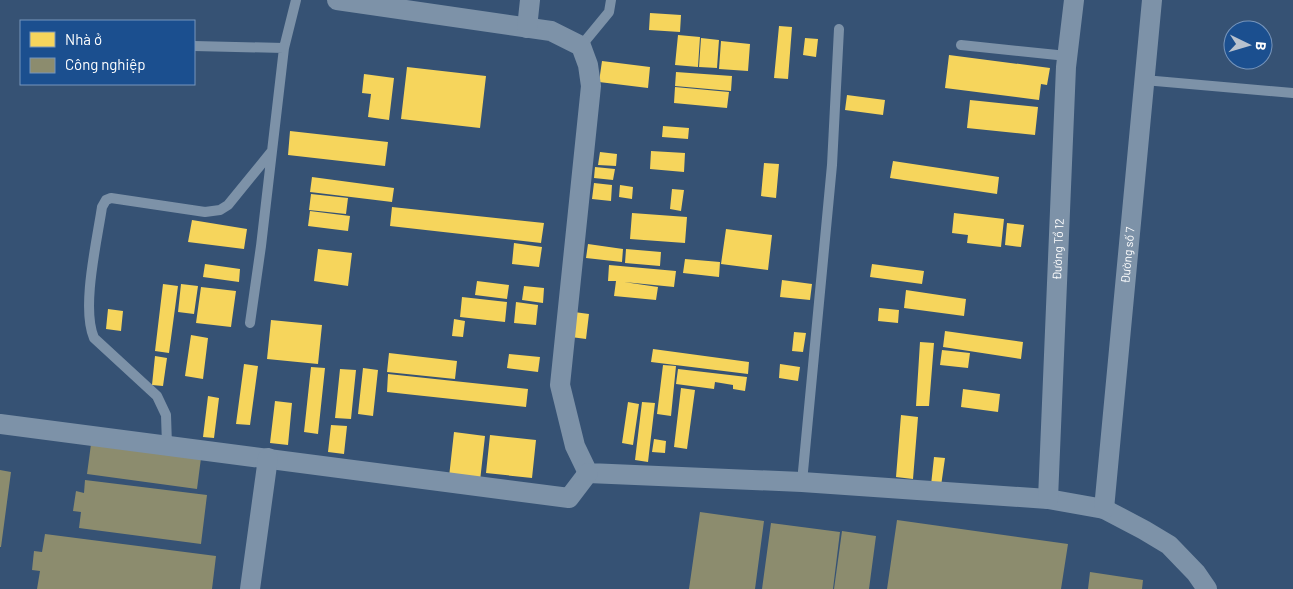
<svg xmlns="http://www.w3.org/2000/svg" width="1293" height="589" viewBox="0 0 1293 589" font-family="Barlow,sans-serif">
<rect width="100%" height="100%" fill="#365274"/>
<!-- homes -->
<path fill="#f6d55c" d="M 650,13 L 681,15 L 680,32 L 649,30 Z
M 779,26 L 792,27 L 788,79 L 774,78 Z
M 678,35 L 700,37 L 698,67 L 675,65 Z
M 701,38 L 719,40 L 717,68 L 699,67 Z
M 805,38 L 818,39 L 816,57 L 803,55 Z
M 721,41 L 750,44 L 748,71 L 719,69 Z
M 949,55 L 1050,68 L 1047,85 L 1041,84 L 1039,100 L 945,88 Z
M 602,61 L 650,67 L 648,88 L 599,82 Z
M 407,67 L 486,76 L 480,128 L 401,119 Z
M 676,72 L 732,76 L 731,91 L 675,86 Z
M 364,74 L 394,78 L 389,120 L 368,117 L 371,94 L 362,93 Z
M 675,87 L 729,92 L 727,108 L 674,103 Z
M 847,95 L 885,100 L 883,115 L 845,110 Z
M 970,100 L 1038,107 L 1035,135 L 967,128 Z
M 663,126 L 689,128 L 688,139 L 662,137 Z
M 290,131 L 388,142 L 385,166 L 288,155 Z
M 651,151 L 685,153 L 684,172 L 650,169 Z
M 600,152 L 617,154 L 616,166 L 598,165 Z
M 893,161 L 999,177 L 997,194 L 890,178 Z
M 764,163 L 779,164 L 776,198 L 761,196 Z
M 595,167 L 615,169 L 613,180 L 594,178 Z
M 312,177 L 394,188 L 392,202 L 310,192 Z
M 594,183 L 612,185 L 611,201 L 592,199 Z
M 620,185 L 633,187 L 632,199 L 619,197 Z
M 672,189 L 684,190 L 681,211 L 670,209 Z
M 311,194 L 348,198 L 346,214 L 309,210 Z
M 392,207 L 544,223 L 541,243 L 390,226 Z
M 310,211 L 350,216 L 348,231 L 308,226 Z
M 632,213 L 687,217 L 685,243 L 630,239 Z
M 954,213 L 1004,219 L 1001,247 L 967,243 L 968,235 L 952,233 Z
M 192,220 L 247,229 L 244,249 L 188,242 Z
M 1007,223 L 1024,225 L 1021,247 L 1005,245 Z
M 726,229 L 772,235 L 768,270 L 721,264 Z
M 514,243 L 542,247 L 539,267 L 512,264 Z
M 588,244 L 623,249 L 622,262 L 586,258 Z
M 318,249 L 352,253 L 348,286 L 314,281 Z
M 626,249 L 661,252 L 660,266 L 625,263 Z
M 685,259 L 720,262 L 719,277 L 683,273 Z
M 205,264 L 240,269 L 239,282 L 203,277 Z
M 872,264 L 924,271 L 922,284 L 870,277 Z
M 609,265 L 676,271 L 674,287 L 624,282 L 658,287 L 656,300 L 614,296 L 616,281 L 608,281 Z
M 782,280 L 812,284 L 810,300 L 780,297 Z
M 477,281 L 509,285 L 507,299 L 475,295 Z
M 163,284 L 178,286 L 169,353 L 155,351 Z
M 181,284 L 198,286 L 194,314 L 178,312 Z
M 524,286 L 544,288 L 543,303 L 522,300 Z
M 201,287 L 236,291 L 231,327 L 196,323 Z
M 906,290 L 966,299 L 964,316 L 904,308 Z
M 462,297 L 507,302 L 505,322 L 460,317 Z
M 516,302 L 538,305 L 536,325 L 514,323 Z
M 879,308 L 899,310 L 898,323 L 878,321 Z
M 108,309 L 123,311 L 121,331 L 106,329 Z
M 574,312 L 589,314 L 586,339 L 571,337 Z
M 454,319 L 465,321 L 463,337 L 452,336 Z
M 271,320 L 322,325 L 318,364 L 267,359 Z
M 945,331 L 1023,342 L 1021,359 L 943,347 Z
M 794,332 L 806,333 L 803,352 L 792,351 Z
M 191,335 L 208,338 L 203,379 L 185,376 Z
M 920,342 L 934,343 L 929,406 L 916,406 Z
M 653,349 L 749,362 L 748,374 L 651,362 Z
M 942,350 L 970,353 L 968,368 L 940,365 Z
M 389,353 L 457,361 L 455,379 L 387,372 Z
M 509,354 L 540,357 L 538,372 L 507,368 Z
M 155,356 L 167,358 L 163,386 L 152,385 Z
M 244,364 L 258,366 L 250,425 L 236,424 Z
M 780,364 L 800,367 L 798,381 L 779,378 Z
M 663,365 L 676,366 L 671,416 L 657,414 Z
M 311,367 L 325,368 L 318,434 L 304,432 Z
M 363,368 L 378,370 L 373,416 L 358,414 Z
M 340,369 L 356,370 L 351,419 L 335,418 Z
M 678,369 L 747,377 L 745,391 L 733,389 L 733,385 L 715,382 L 714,389 L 676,384 Z
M 388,374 L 528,389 L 526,407 L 387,392 Z
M 681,388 L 695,390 L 687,449 L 674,447 Z
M 963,389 L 1000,394 L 998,412 L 961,407 Z
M 208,396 L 219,398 L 214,438 L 203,437 Z
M 275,401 L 292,403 L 288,445 L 270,443 Z
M 628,402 L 639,404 L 633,445 L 622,443 Z
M 642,402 L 655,403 L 648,462 L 635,460 Z
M 901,415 L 918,417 L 913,479 L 896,477 Z
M 331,425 L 347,426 L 344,454 L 328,452 Z
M 454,432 L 485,436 L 480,481 L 449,477 Z
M 490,435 L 536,440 L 532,478 L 486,473 Z
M 654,439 L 666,441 L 665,453 L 652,452 Z
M 934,457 L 945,458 L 941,486 L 931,485 Z"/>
<!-- industry -->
<path fill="#8c8c6e" d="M 91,444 L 201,458 L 197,489 L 87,474 Z
M 0,470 L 11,472 L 1,547 L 0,547 Z
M 85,480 L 207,495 L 201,544 L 79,528 L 81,512 L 73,511 L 76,491 L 84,493 Z
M 700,512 L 764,521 L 755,589 L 689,589 Z
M 897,520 L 1068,544 L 1061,589 L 887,589 Z
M 771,523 L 840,532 L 833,589 L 762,589 Z
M 842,531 L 876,536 L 869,589 L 834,589 Z
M 45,534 L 216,556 L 212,589 L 37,589 L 40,571 L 32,570 L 34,551 L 42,552 Z
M 1090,572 L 1143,580 L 1142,589 L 1088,589 Z"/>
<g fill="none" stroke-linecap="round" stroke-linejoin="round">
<!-- lane -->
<path stroke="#7d92a8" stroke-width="10" d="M 961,45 L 1067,56
M 194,46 L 284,48
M 581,46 L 609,12 L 611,0
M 1144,80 L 1293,93
M 250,323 L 261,246 L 284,48 L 296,0
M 167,445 L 166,415 L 157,396 L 94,338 C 81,308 97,241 102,207 L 106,200 L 111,198 L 205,212 L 220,210 L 228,205 L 272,151
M 802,482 L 832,165 L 839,29"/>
<!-- street -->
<g stroke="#7d92a8" stroke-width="20">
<path d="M 337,0 L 551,31 L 581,46 L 588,65 L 591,86 L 560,385 L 575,446 L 588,473 L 802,482 L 1048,499 L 1104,509 L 1144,530 L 1169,545 L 1196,573 L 1207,589"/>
<path d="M 527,28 L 530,0"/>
<path d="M 0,424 L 569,498 L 588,473"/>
<path id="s1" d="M 1048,499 L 1066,67 L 1074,0"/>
<path id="s2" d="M 1104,509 L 1152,0"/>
<path d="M 250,589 L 268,458"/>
</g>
</g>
<g text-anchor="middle" stroke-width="5" stroke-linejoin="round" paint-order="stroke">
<!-- street labels -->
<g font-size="12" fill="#fff" stroke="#1b4f8f">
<text dy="4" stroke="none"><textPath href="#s1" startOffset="250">Đường Tổ 12</textPath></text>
<text dy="4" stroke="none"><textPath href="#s2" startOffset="255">Đường số 7</textPath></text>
</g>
</g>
<!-- legend -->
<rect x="20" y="20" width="175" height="65" fill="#1b4f8f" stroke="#7695bc"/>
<rect x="30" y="32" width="25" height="15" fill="#f6d55c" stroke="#7695bc"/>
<text x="65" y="45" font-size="15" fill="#ffffff">Nhà ở</text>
<rect x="30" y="58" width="25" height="15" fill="#8c8c6e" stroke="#7695bc"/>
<text x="65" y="70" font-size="15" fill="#ffffff">Công nghiệp</text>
<!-- north arrow -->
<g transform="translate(1248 45) rotate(95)"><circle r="24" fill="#1b4f8f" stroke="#7695bc"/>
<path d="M0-4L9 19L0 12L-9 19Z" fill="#b9c2ce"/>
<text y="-8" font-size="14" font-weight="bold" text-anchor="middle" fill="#ffffff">B</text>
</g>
</svg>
